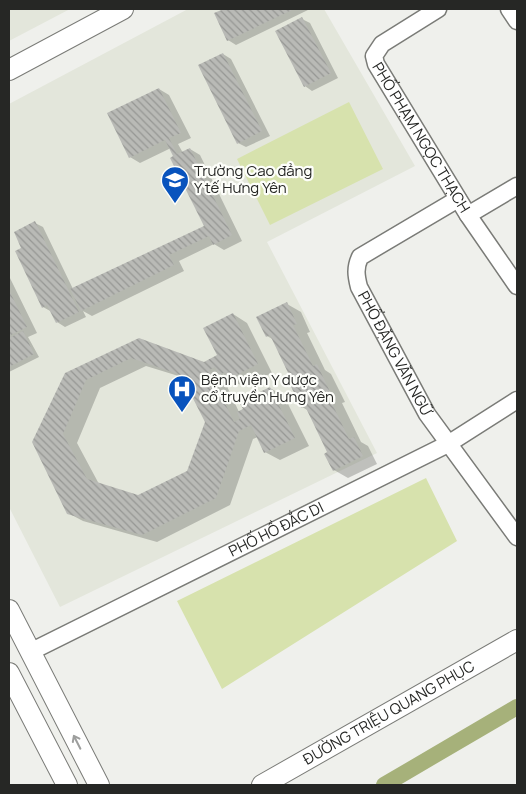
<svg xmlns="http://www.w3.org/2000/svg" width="526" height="794" viewBox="0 0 526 794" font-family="Manrope,sans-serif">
<defs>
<pattern id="building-back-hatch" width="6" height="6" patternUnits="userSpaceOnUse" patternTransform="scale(1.25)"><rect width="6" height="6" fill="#b9bab6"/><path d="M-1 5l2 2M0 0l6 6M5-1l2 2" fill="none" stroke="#969794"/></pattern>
</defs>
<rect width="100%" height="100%" fill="#eff0ec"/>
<!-- built -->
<path fill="#e3e6db" d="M 9,9 L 70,9 L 9,41 Z
M 188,9 L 324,9 L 415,166 L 267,242 L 377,453 L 60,607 L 9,507 L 9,104 Z"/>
<!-- park -->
<path fill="#d7e2ad" d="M 349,102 L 383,169 L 270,225 L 237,159 Z
M 426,478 L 457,541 L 222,689 L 177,601 Z"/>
<!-- shadow -->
<path fill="#0003" fill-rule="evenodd" d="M 227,9 L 310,9 L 236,45 L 228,40 L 216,14 Z
M 302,19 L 310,23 L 338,78 L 312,91 L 305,86 Z
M 223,54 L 231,59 L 270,136 L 246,147 L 238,143 Z
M 159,89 L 169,95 L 191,138 L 178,144 L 183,153 L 190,149 L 200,155 L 242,241 L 224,250 L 214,244 L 179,261 L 184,271 L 92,316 L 83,311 L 86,317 L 65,327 L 57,322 L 52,312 L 43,307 L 23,248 L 35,223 L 43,227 L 73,289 L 205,227 L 171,148 L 140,163 L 130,157 Z
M 9,276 L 37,333 L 28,337 L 39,357 L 9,372 Z
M 287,304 L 301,312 L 310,332 L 307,333 L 325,370 L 331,374 L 345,402 L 342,403 L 361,442 L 368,446 L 377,464 L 348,478 L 334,470 L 329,453 L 309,411 L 302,407 L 293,379 L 274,340 L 267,336 Z
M 233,314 L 247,323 L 272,373 L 244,386 L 223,378 L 239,412 L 270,388 L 284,396 L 309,446 L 280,460 L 265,452 L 258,437 L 253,439 L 230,505 L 157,542 L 83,521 L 68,513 L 33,442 L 66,374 L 139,340 L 204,363 L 219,356 ZM 146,366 L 185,378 L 206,422 L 188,472 L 138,496 L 99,484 L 77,443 L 100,388 Z"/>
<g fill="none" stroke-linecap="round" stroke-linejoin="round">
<!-- canal -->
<path stroke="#a6b17a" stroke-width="16" d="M 384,785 L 517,707"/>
</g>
<!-- building -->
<path fill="url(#building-back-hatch)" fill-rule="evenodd" d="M 224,9 L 294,9 L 227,41 L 214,13 Z
M 302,17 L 331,73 L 304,87 L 275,31 Z
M 223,53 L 262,131 L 237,144 L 198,65 Z
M 159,88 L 181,133 L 169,138 L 177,154 L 190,148 L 232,235 L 213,245 L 209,236 L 169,255 L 174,265 L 81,311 L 70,289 L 204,226 L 170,158 L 173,156 L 165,140 L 129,158 L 107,113 Z
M 35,221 L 79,312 L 56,323 L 47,305 L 42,308 L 15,251 L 21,248 L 14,232 Z
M 9,290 L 27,327 L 9,336 Z
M 287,302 L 297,324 L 293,325 L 313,366 L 317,364 L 331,394 L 328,395 L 349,439 L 354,437 L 363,456 L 333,471 L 324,454 L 327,452 L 305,406 L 301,408 L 288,380 L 291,379 L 270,335 L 266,337 L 256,317 Z
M 233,313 L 258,364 L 229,379 L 225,372 L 219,375 L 215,367 L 209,370 L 234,422 L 240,419 L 237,412 L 243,409 L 239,402 L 270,387 L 295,438 L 264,453 L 251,425 L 239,431 L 216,498 L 142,535 L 67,514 L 32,442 L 65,373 L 139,338 L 204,362 L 217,355 L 203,328 ZM 131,358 L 181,375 L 205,422 L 187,471 L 138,495 L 87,479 L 63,434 L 86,380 Z
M 23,331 L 34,354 L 9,367 L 9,338 Z"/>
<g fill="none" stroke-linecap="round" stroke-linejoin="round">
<!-- minor casing -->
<g stroke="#7a7b77" stroke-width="19">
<g id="minor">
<path id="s1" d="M 438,9 L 382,44 L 374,56 L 376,64 L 468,215 L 517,286"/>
<path d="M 509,9 L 517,21"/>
<path id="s2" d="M 458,199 L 360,257 C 355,268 356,275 359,287 L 427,414 L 517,537"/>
<path d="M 468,215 L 517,186"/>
<path id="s3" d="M 30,652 L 448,444 L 517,400"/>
</g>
</g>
<!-- tertiary casing -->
<g stroke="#7a7b77" stroke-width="22">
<g id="tertiary">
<path d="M 9,70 L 123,9"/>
<path d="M 9,610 L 99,785"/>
<path d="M 9,673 L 67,785"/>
<path id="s4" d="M 262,785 L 517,640"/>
</g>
</g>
<!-- minor -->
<use href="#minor" stroke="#fff" stroke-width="16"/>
<!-- tertiary -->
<use href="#tertiary" stroke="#fff" stroke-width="20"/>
</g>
<!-- one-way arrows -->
<defs><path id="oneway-shaft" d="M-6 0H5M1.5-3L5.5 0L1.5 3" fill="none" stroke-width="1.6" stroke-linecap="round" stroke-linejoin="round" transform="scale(1.25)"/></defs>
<use stroke="#9d9e9d" href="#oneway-shaft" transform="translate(77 742) rotate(-117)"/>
<!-- icons -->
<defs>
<g id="university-pin" transform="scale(1.4375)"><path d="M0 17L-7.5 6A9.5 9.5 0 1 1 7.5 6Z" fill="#0853bd" stroke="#fdfefa"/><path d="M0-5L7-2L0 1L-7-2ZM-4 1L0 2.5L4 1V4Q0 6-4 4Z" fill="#fff"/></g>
<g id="hospital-pin" transform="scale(1.4375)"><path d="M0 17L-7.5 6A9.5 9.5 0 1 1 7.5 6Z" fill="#0853bd" stroke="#fdfefa"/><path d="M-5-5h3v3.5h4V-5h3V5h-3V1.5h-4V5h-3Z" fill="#fff"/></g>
</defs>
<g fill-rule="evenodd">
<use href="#university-pin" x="175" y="180"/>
<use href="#hospital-pin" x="182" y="389"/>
</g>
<g text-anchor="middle" stroke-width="4.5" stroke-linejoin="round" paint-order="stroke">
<!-- street labels -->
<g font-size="15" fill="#262725" stroke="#fdfefa">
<text dy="5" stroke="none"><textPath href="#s1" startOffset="175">PHỐ PHẠM NGỌC THẠCH</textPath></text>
<text dy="5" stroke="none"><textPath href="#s2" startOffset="220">PHỐ ĐẶNG VĂN NGỮ</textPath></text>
<text dy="5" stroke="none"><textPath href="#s3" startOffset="275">PHỐ HỒ ĐẮC DI</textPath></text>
<text dy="5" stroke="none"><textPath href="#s4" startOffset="146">ĐƯỜNG TRIỆU QUANG PHỤC</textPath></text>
</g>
<!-- poi labels -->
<g font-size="15" fill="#262725" stroke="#fdfefa" text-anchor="start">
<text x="194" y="176">Trường Cao đẳng<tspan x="194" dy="17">Y tế Hưng Yên</tspan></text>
<text x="201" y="385">Bệnh viện Y dược<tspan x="201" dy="17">cổ truyền Hưng Yên</tspan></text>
</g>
</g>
<!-- border -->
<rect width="526" height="794" fill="none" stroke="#262725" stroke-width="20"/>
</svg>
